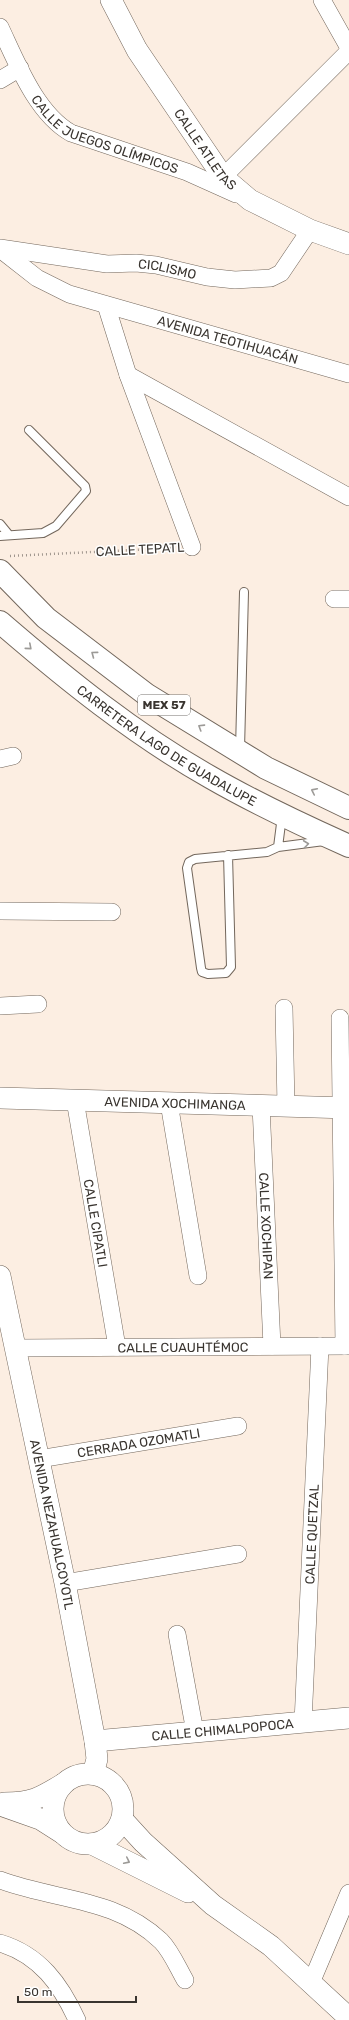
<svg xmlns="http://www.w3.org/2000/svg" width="349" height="2020" viewBox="0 0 349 2020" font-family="Rubik,sans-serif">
<rect width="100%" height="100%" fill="#fceee2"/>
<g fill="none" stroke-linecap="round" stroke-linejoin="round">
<!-- service casing -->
<g stroke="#73675c" stroke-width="10">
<path id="service" d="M 0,524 L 9,535
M 0,536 L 43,533 L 56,526 L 86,491 L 85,486 L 29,430
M 240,749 L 244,592
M 278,847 L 282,816
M 228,855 L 231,967 L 226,973 L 208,974 L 202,972 L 201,968 L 187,868 L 189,862 L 195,859 L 267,852 L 278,847 L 324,841"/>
</g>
<!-- minor casing -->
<g stroke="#73675c" stroke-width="18">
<g id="minor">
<path d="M 322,0 L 349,48"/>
<path id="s1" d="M 0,27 C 17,63 36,113 71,133 L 187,172 L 236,194"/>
<path d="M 0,80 L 20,68"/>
<path d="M 223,177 L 349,51"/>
<path id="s2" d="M 0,248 L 107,264 L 136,263 L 156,265 L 207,277 L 235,280 L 271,278 L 281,273 L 310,230"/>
<path id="s3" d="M 0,249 L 37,278 L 69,294 L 349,374"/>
<path d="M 106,305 L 128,375 L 192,547"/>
<path d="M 128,375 L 349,497"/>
<path d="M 334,599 L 349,599"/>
<path d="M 0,759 L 13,756"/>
<path d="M 0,911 L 112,912"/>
<path d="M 0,1006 L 38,1004"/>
<path d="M 284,1008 L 286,1106"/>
<path d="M 340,1018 L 344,1346"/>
<path id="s4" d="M 75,1100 L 117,1347"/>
<path d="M 169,1103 L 198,1276"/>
<path id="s5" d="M 261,1106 L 272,1346"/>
<path id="s6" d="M 16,1348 L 349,1346"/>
<path id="s7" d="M 39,1459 L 238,1426"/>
<path d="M 65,1583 L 238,1554"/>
<path d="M 177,1634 L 195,1732"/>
<path id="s8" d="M 303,1723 L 320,1346"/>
<path d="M 0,1880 C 56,1901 115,1897 161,1941 C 171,1951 178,1968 185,1980"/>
<path d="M 0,1943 C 40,1955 61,1985 77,2020"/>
<path d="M 311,1983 L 349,1893"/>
</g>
</g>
<!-- tertiary casing -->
<g stroke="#73675c" stroke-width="22">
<g id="tertiary">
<path id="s9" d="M 111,0 L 137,50 L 223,177 L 250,200 L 310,230 L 349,244"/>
<path id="s10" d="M 0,1098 L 349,1108"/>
<path id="s11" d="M 0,1276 L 65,1583 L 95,1741 L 97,1759 L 93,1774"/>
<path id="s12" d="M 95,1741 L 349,1718"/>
<circle cx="88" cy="1809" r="35"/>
<path d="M 4,1803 C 32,1803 40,1798 63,1784"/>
<path d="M 0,1805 L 40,1819 L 62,1833"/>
<path d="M 122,1819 L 143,1842 L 213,1905 L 271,1946 L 349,2018"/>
<path d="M 92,1844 L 188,1892"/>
</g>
</g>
<!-- primary casing -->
<g stroke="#73675c" stroke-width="24">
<g id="primary">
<path d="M 0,571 L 46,618 L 147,695 L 266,768 L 349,808"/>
<path id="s13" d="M 0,622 C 66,679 134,734 210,777 C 255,803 302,825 349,846"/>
</g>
</g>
<!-- path -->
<path stroke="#9f958d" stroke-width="2.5" stroke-dasharray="1 3" stroke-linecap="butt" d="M 10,556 L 175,548"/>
<!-- service -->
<use href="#service" stroke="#fff" stroke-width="8"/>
<!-- minor -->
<use href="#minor" stroke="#fff" stroke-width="17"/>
<!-- tertiary -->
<use href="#tertiary" stroke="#fff" stroke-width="21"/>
<!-- primary -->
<use href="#primary" stroke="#fff" stroke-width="22"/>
</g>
<!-- one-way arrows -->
<defs><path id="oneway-chevron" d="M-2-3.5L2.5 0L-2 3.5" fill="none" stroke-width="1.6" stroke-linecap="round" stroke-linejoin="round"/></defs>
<g stroke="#9c9a97">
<use href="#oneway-chevron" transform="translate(29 647) rotate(41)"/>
<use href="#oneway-chevron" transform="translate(94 654) rotate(-143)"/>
<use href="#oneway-chevron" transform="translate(201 727) rotate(-148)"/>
<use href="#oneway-chevron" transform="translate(314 791) rotate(-154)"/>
<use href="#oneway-chevron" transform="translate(306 844) rotate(-7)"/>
<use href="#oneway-chevron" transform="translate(127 1861) rotate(26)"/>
</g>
<g text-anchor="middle" stroke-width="3" stroke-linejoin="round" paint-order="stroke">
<!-- shield labels -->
<rect fill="#fff" stroke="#74716d" stroke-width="1" x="138" y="695" width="52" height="20" rx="3"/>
<g font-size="12" font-weight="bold" fill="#39342f">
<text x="164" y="709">MEX 57</text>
</g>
<!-- street labels -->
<g font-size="13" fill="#39342f" stroke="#fff">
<text dy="5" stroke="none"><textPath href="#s1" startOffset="160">CALLE JUEGOS OLÍMPICOS</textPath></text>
<text dy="5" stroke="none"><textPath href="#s9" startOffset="177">CALLE ATLETAS</textPath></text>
<text dy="5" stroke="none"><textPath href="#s2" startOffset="169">CICLISMO</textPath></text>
<text dy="5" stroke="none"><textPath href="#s3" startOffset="248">AVENIDA TEOTIHUACÁN</textPath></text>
<text transform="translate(140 549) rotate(-3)" y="5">CALLE TEPATL</text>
<text dy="5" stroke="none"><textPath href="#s13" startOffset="208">CARRETERA LAGO DE GUADALUPE</textPath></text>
<text dy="5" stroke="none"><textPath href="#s10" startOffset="175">AVENIDA XOCHIMANGA</textPath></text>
<text dy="5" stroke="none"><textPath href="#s4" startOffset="125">CALLE CIPATLI</textPath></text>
<text dy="5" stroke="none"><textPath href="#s5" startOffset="120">CALLE XOCHIPAN</textPath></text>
<text dy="5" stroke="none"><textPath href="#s6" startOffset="167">CALLE CUAUHTÉMOC</textPath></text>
<text dy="5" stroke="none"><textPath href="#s7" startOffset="101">CERRADA OZOMATLI</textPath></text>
<text dy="5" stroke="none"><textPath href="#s11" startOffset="254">AVENIDA NEZAHUALCOYOTL</textPath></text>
<text dy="5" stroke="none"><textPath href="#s8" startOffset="189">CALLE QUETZAL</textPath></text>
<text dy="5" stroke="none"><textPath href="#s12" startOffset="128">CALLE CHIMALPOPOCA</textPath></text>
</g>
</g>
<!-- scale -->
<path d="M18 1996v6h118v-6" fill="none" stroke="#39342f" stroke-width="2"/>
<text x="24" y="1996" font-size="12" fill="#39342f" stroke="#ffffff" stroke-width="3" paint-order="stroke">50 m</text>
</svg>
